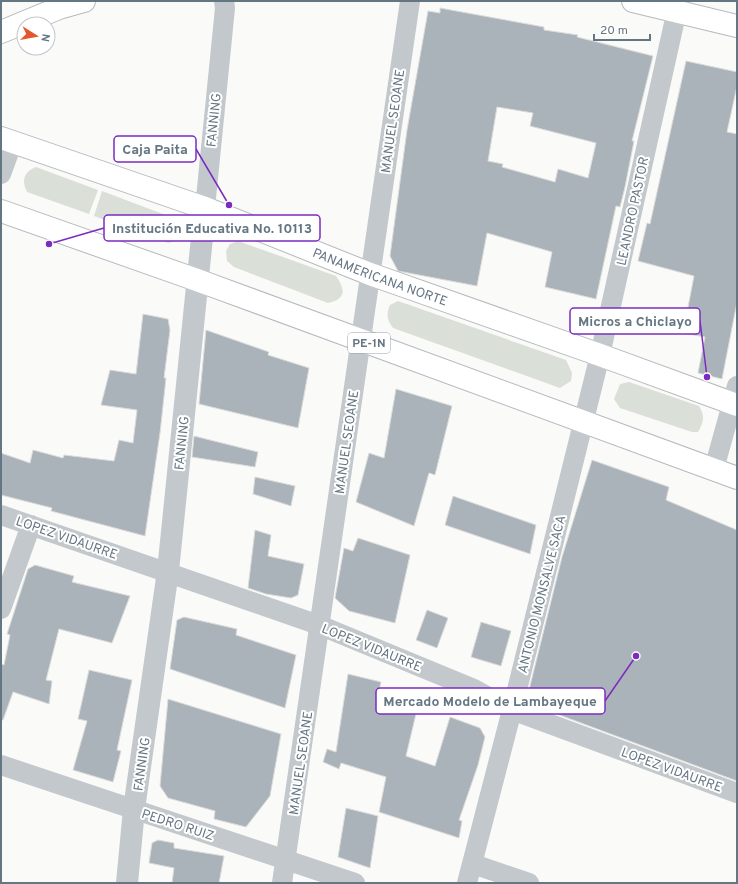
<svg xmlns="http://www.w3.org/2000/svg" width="738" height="884" viewBox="0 0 738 884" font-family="Overpass,sans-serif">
<rect width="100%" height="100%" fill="#fafaf8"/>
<!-- green -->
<path fill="#dadfd7" d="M 36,167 L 98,190 L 89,214 L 27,192 C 21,180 24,172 36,167 Z
M 102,191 L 176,219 L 181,233 L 175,241 L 168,243 L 94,216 Z
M 238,241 L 336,276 C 345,289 347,299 328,303 L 234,267 L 227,261 L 226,251 L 230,244 Z
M 398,301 L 566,360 L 572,373 L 571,381 L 560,388 L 393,328 C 387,320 386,314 390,305 Z
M 629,382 L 699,406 C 705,416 704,422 698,432 L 692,432 L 620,408 L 614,399 L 620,384 Z"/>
<!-- building -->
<path fill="#aab3b9" stroke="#dcdcda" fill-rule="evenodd" d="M 440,8 L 544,27 L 544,30 L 578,35 L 577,37 L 653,56 L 632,141 L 634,141 L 625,187 L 620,207 L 616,206 L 596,299 L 545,287 L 552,252 L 487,233 L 477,286 L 398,271 L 390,256 L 407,130 L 428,11 L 440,13 ZM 497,107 L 533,113 L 530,126 L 596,143 L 588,178 L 558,169 L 555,182 L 502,167 L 503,164 L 488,161 Z
M 686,61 L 737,72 L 737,86 L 727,132 L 737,134 L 737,302 L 722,379 L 698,373 L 705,337 L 683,333 L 694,276 L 638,261 L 647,223 L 650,224 Z
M 143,314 L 168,319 L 170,330 L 164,378 L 166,378 L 160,433 L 145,536 L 51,511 L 52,508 L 1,495 L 1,453 L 30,463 L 33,450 L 63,458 L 64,455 L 114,461 L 119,440 L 133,443 L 137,410 L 101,405 L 110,370 L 136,374 Z
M 206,330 L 269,352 L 268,355 L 309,368 L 298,428 L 199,404 Z
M 396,389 L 452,406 L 435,475 L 429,473 L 414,526 L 356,502 L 369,453 L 384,458 Z
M 194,436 L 258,452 L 255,467 L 192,457 Z
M 592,460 L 669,487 L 666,500 L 737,530 L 737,781 L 530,704 L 527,698 L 562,557 Z
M 255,477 L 295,486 L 291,506 L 253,494 Z
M 453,496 L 536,525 L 530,554 L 445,525 Z
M 255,530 L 271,535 L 268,556 L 304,564 L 298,595 L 291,598 L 266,594 L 248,588 Z
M 358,538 L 410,555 L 395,623 L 349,611 L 335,598 L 344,548 L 353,551 Z
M 35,565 L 74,576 L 72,582 L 130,596 L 112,643 L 59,629 L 46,680 L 52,681 L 49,704 L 13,692 L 3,720 L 1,720 L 1,664 L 4,665 L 10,635 L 7,634 L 28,569 Z
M 427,610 L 448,618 L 437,648 L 416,640 Z
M 184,617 L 237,629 L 236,635 L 296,655 L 285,708 L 170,669 L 177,620 Z
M 481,622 L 511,631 L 501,666 L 471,657 Z
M 89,670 L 132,680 L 117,750 L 121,751 L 113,782 L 73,770 L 87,721 L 78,719 Z
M 348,674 L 381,682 L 376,704 L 391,709 L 398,689 L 420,697 L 406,756 L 435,766 L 450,717 L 480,728 L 485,737 L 478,765 L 459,820 L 462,821 L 459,838 L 379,812 L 386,777 L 341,763 L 339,769 L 323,762 L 327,749 L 336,752 Z
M 168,699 L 281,734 L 270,796 L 246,827 L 214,819 L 215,811 L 168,798 L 160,786 Z
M 346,808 L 378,816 L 370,868 L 338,857 Z
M 158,840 L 174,843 L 174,848 L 224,856 L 219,883 L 172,883 L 174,868 L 149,863 L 152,843 Z"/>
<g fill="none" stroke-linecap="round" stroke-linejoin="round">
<!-- primary casing -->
<g stroke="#b5babe" stroke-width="24">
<path id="primary" d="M 633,1 L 737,26
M 1,32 L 59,8 L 84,1"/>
</g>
<!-- trunk casing -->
<g stroke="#b4b9bd" stroke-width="24">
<g id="trunk">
<path id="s1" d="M 1,138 L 205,208 L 370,274 L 600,355 L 737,405"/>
<path d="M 1,211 L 197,280 L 737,478"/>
</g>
</g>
<!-- minor -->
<path stroke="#c3c8cc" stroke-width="20" d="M 1,174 L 13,141
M 205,208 L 225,8 L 224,1
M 714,469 L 737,386
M 1,515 L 319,625 L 474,689 L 512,710 L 737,793
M 1,609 L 31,525
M 1,765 L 355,883
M 473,864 L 529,883
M 282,883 L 410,1
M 467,883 L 512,710 L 600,355 L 679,1"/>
<!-- tertiary -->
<path stroke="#c3c8cc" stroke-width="22" d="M 127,883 L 134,809 L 168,571 L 205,208"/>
<!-- primary -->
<use href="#primary" stroke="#fff" stroke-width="22"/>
<!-- trunk -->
<use href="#trunk" stroke="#fff" stroke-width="22"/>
</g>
<g text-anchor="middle" stroke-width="4" stroke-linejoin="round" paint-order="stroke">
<!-- shield labels -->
<rect fill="#fff" stroke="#939fa8" stroke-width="1" x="348" y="333" width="42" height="20" rx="3"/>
<g font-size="12" font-weight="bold" fill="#657683">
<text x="369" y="347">PE-1N</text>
</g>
<!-- street labels -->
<g font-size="13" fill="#657683" stroke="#fff">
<text transform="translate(213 120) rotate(-84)" y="5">FANNING</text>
<text transform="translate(392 121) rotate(-82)" y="5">MANUEL SEOANE</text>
<text transform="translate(632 211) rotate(-78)" y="5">LEANDRO PASTOR</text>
<text dy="5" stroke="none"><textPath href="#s1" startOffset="404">PANAMERICANA NORTE</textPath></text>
<text transform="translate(346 442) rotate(-82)" y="5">MANUEL SEOANE</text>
<text transform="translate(181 443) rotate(-84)" y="5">FANNING</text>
<text transform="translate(67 537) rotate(19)" y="5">LOPEZ VIDAURRE</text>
<text transform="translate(541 594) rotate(-76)" y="5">ANTONIO MONSALVE SACA</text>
<text transform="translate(372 647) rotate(22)" y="5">LOPEZ VIDAURRE</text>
<text transform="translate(300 763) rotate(-82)" y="5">MANUEL SEOANE</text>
<text transform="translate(141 764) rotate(-82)" y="5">FANNING</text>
<text transform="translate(672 769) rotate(20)" y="5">LOPEZ VIDAURRE</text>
<text transform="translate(178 824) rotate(18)" y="5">PEDRO RUIZ</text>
</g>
</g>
<!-- callouts -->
<path fill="none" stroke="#7b2cbf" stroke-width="1.5" d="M229 205L196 149M49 244L104 228M707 377L700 321M636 656L605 701"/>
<g fill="#7b2cbf" stroke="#fff" stroke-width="1.5">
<circle cx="229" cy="205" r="4"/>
<circle cx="49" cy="244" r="4"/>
<circle cx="707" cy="377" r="4"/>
<circle cx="636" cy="656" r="4"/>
</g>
<g fill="#fff" stroke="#7b2cbf" stroke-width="1.5">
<rect x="114" y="136" width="82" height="26" rx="4"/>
<rect x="104" y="215" width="216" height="26" rx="4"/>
<rect x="570" y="308" width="130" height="26" rx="4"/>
<rect x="376" y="688" width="229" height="26" rx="4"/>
</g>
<g font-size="14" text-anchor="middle" font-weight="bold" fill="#657683">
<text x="155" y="154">Caja Paita</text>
<text x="212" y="233">Institución Educativa No. 10113</text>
<text x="635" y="326">Micros a Chiclayo</text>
<text x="490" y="706">Mercado Modelo de Lambayeque</text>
</g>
<!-- border -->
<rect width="738" height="884" fill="none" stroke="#657683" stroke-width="4"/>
<!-- north arrow -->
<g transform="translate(36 36) rotate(101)"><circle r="19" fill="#ffffff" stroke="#c1c8cd"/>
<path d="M0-3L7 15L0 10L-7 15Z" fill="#e4572e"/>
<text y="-6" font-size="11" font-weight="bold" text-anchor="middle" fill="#657683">N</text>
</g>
<!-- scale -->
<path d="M594 34v6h56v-6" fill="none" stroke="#657683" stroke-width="2"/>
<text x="600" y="34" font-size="12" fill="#657683" stroke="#ffffff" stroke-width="3" paint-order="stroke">20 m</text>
</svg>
